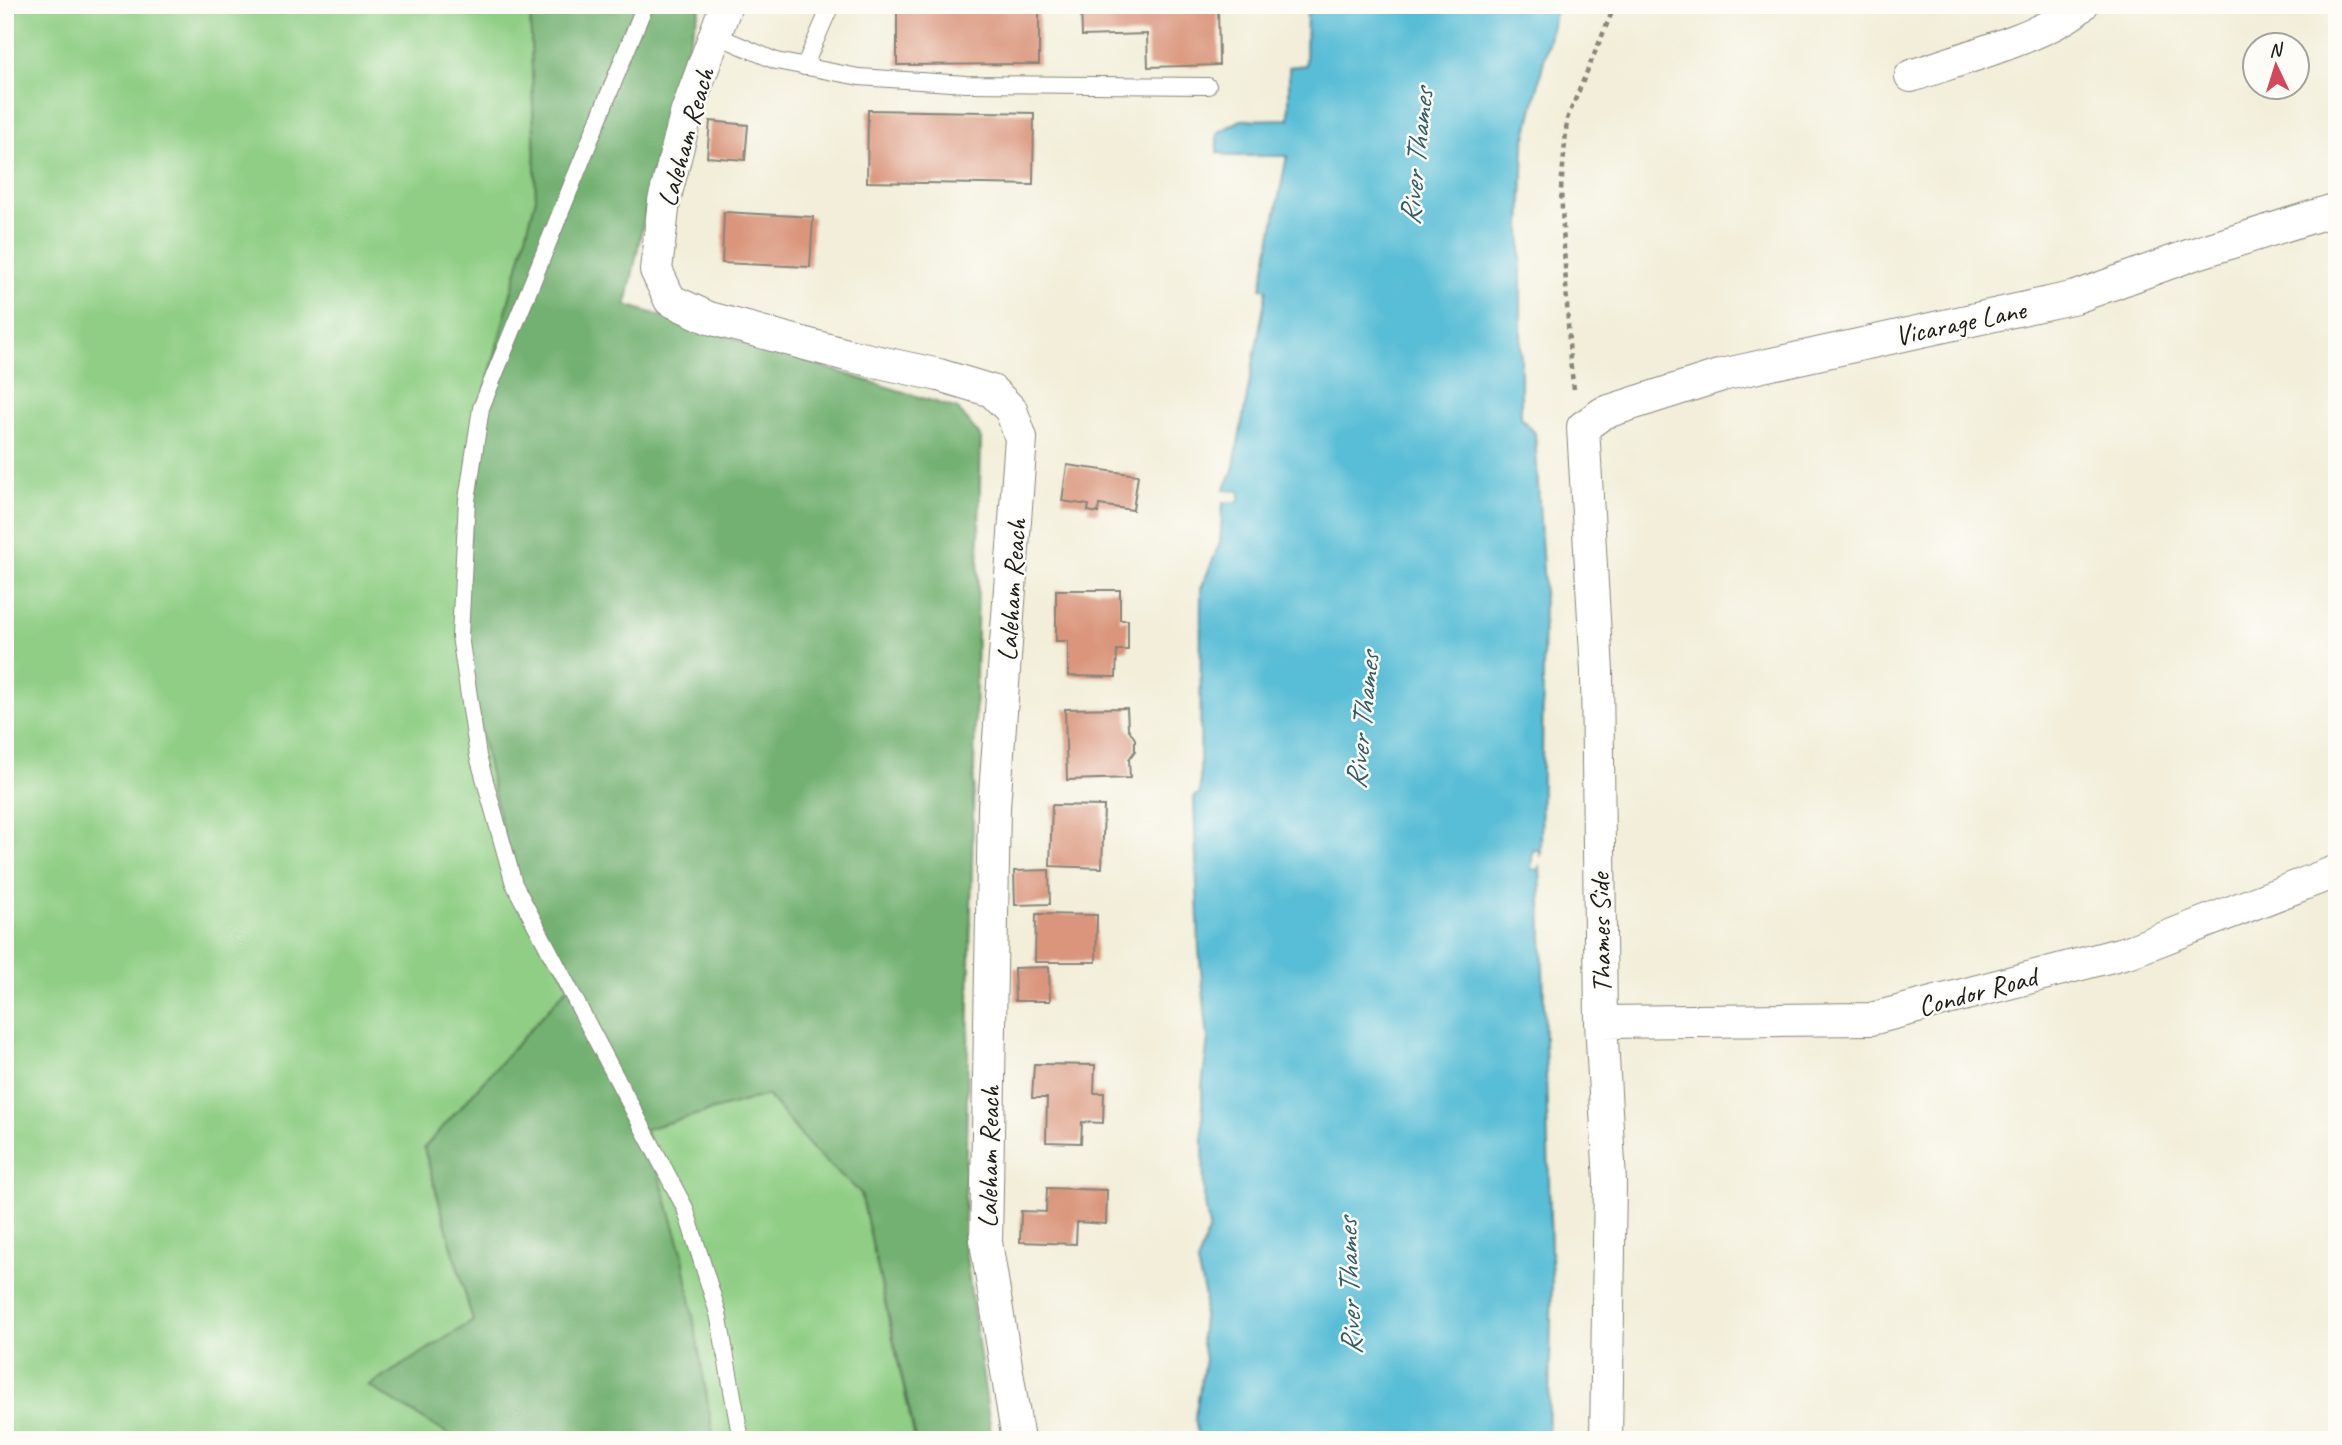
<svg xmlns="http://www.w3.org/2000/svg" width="2342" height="1445" viewBox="0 0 2342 1445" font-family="Caveat,sans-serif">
<rect width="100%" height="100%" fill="#fdfcf7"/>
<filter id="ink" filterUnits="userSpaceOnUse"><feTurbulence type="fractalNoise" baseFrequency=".0143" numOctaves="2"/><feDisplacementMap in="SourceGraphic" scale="14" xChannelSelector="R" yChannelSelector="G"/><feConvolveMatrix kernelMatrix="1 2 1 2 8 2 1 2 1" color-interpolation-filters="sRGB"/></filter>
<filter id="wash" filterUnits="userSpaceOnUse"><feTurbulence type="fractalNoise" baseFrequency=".00686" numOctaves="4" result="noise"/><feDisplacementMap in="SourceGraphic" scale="28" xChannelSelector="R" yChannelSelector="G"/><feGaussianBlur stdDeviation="1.57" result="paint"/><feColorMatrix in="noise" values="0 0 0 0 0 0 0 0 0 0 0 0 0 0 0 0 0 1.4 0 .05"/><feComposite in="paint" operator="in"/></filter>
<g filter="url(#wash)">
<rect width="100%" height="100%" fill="#f2eed9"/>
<!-- green -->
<path fill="#8fce84" stroke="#567550" stroke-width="2" d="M 5,5 L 530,5 L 536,198 L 481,408 L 569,986 L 424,1148 L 473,1321 L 369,1386 L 458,1440 L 5,1440 Z
M 767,1095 L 861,1193 L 915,1440 L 714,1440 L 682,1252 L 645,1129 Z"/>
<!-- forest -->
<path fill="#73b172" stroke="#486647" stroke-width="2" d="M 530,5 L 701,5 L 667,109 L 626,305 L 958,409 L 981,437 L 964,1243 L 992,1440 L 916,1440 L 861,1193 L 815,1152 L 767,1095 L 645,1129 L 682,1252 L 714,1440 L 458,1440 L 369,1386 L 473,1321 L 424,1148 L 569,986 L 514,884 L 460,636 L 481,408 L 536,198 Z"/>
<!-- water -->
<path fill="#58bdd6" stroke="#3a6c79" stroke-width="2" d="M 1307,5 L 1557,5 L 1524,145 L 1521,229 L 1521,418 L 1535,433 L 1544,587 L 1541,857 L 1539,850 L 1533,850 L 1531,869 L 1538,870 L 1540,864 L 1552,1284 L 1548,1440 L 1198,1439 L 1195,1416 L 1205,1359 L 1201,1338 L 1205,1297 L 1197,1264 L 1209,1228 L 1204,1197 L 1202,1087 L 1208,1039 L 1199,950 L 1194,796 L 1200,794 L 1201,589 L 1220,542 L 1223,502 L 1239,502 L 1240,491 L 1224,490 L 1233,471 L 1267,289 L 1261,288 L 1287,156 L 1229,156 L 1217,152 L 1217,133 L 1241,120 L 1289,119 L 1289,67 L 1306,65 Z"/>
<g id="blocks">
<!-- building -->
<path fill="#da957b" d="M 897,5 L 1039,5 L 1039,64 L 897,65 Z
M 1081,5 L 1218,5 L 1219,65 L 1148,67 L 1147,34 L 1082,36 Z
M 868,110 L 1034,113 L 1033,185 L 867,182 Z
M 710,121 L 748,125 L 745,160 L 707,157 Z
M 724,212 L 813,217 L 810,267 L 722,263 Z
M 1067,465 L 1138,475 L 1133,510 L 1099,505 L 1098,513 L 1088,511 L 1089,505 L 1062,501 Z
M 1056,590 L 1120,590 L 1120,620 L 1128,620 L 1128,650 L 1117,650 L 1116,677 L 1068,676 L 1068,641 L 1056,641 Z
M 1127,708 L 1128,728 L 1135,739 L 1135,751 L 1129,759 L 1130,778 L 1067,780 L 1065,709 Z
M 1052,805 L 1104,806 L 1102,868 L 1050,866 Z
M 1049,870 L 1050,904 L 1015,905 L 1014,871 Z
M 1036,914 L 1097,915 L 1096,962 L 1035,962 Z
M 1049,967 L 1050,1001 L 1015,1001 L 1014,968 Z
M 1034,1064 L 1095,1065 L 1094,1093 L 1104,1093 L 1103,1123 L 1082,1122 L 1081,1143 L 1046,1142 L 1047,1098 L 1032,1098 Z
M 1047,1188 L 1107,1190 L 1106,1224 L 1077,1222 L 1076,1244 L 1020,1242 L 1021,1211 L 1046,1212 Z"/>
</g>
</g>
<g filter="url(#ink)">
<use href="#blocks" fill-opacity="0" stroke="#87857a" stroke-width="2"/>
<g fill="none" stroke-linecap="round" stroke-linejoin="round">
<!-- lane casing -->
<g stroke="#87857a" stroke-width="18">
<path id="lane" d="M 645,5 L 481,408 L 467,500 L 460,636 L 478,756 L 514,884 L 685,1208 L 718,1313 L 741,1440
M 716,35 L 776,61 L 859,77 L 966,84 L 1208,86
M 804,67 L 831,5"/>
</g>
<!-- street casing -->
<g stroke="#87857a" stroke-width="34">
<path id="street" d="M 726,5 L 687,111 L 664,201 L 656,270 L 670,300 L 709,318 L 847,355 L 939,375 L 992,391 L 1011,410 L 1021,438 L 994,807 L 986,1242 L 1018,1440
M 1911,76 C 1951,62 2055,33 2082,5
M 1601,1022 L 1871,1019 L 2131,951 L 2337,871
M 1606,1440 L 1610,1182 L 1601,1022 L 1597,671 L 1583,427 L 1603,413 L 1722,375 L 2076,297 L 2191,255 L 2337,209"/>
</g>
<!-- path -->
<path stroke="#87857a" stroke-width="4.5" stroke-dasharray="5 5" stroke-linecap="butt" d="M 1574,389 L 1570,361 L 1561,190 L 1567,119 L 1615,5"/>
<!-- lane -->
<use href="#lane" stroke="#fff" stroke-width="16"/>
<!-- street -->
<use href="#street" stroke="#fff" stroke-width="32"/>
</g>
</g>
<g text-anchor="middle" stroke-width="5" stroke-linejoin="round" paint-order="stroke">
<!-- street labels -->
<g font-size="28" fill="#1c1c1c" stroke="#fdfcf7">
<text transform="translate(685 137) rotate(-74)" y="10">Laleham Reach</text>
<text transform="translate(1960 322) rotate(-12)" y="10">Vicarage Lane</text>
<text transform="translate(1011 590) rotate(-86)" y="10">Laleham Reach</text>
<text transform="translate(1600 933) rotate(-91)" y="10">Thames Side</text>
<text transform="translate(1977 991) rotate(-15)" y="10">Condor Road</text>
<text transform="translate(988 1157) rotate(-89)" y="10">Laleham Reach</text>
</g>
<!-- water labels -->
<g font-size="30" font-style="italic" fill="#345c66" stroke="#fdfcf7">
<text transform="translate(1416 157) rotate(-84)" y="10">River Thames</text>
<text transform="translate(1362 721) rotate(-84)" y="10">River Thames</text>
<text transform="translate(1349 1287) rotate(-92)" y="10">River Thames</text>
</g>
</g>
<!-- margin -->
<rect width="2342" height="1445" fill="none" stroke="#fdfcf7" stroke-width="28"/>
<!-- north arrow -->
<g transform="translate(2276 66) rotate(356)"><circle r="33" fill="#fdfcf7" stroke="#a3a29f" stroke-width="2"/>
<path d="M0-5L12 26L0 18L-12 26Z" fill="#d1495b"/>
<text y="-10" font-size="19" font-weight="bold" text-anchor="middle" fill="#1c1c1c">N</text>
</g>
</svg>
